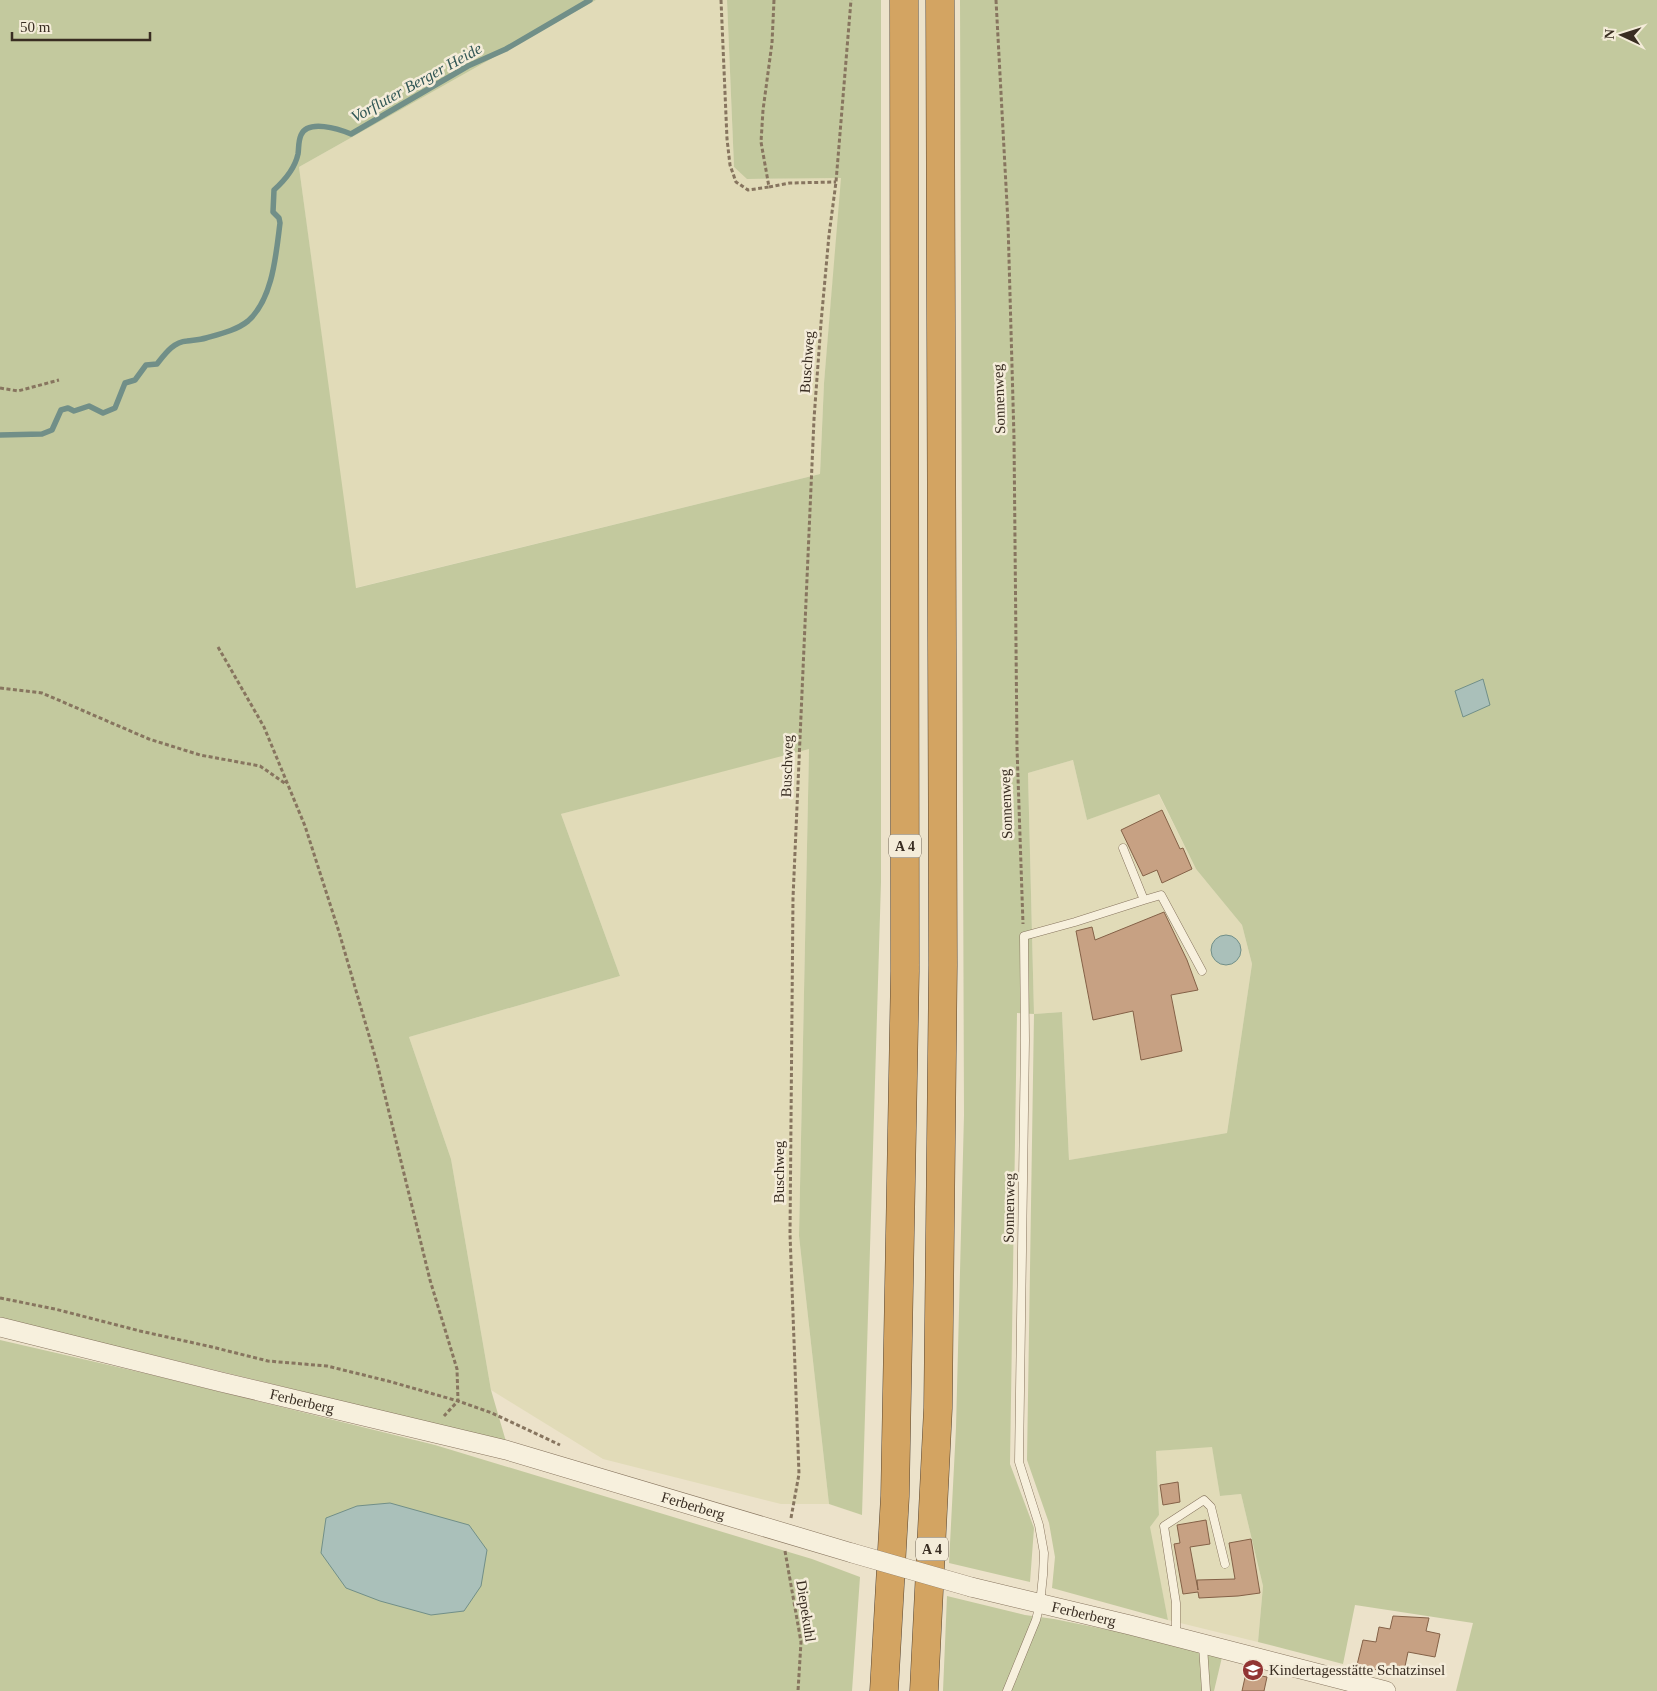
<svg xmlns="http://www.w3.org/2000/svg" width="1657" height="1691" viewBox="0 0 1657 1691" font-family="'Times New Roman',serif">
<rect width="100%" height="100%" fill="#ece2ca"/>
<!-- farmland -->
<path fill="#e1dbb8" d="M 596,0 L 727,0 L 734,167 L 748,179 L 842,177 L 824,383 L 820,474 L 355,588 L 299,167 Z
M 809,748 L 799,1236 L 829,1504 L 781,1504 L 603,1459 L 491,1390 L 451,1159 L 409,1037 L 620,976 L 561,814 Z
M 1073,760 L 1087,820 L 1158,793 L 1196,869 L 1242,925 L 1252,964 L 1227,1133 L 1069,1160 L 1062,1012 L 1034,1014 L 1028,773 Z
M 1212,1446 L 1220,1496 L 1241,1494 L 1263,1586 L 1258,1642 L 1168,1620 L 1149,1527 L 1159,1515 L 1156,1451 Z"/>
<!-- green -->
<path fill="#c3c99e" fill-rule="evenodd" d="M 0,0 L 596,0 L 299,167 L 356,588 L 820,474 L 824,383 L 841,178 L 747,179 L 734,167 L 727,0 L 881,0 L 881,882 L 862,1515 L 829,1504 L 799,1236 L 809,749 L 561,814 L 620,976 L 409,1037 L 451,1159 L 491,1390 L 507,1445 L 301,1391 L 120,1347 L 0,1322 Z
M 960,0 L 1657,0 L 1657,1691 L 1456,1691 L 1473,1623 L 1355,1605 L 1343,1664 L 1258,1642 L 1263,1586 L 1241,1494 L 1220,1496 L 1212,1447 L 1156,1451 L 1159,1515 L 1150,1527 L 1168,1620 L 1052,1588 L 1055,1557 L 1049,1523 L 1027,1460 L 1034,1014 L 1017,1013 L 1010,1464 L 1034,1528 L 1030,1582 L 949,1563 L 956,1428 L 964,1115 ZM 1073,760 L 1087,820 L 1159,794 L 1196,869 L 1242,925 L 1252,964 L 1227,1133 L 1069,1160 L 1062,1012 L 1034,1014 L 1028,773 Z
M 0,1340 L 152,1375 L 435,1445 L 812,1559 L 860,1577 L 852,1691 L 0,1691 Z
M 947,1596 L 1025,1615 L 1054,1619 L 1223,1653 L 1214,1691 L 943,1691 Z"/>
<!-- water -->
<path fill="#aac0ba" stroke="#718f88" d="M 1483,679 L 1490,705 L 1463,717 L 1455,691 Z
M1211 950a15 15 0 1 1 30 0a15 15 0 1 1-30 0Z
M 390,1503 L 469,1525 L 487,1550 L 481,1586 L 464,1611 L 431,1615 L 380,1601 L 346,1588 L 321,1553 L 326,1518 L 357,1506 Z"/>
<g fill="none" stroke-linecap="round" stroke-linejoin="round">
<!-- stream -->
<path stroke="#718f88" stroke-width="5.5" d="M 0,435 L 42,434 L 52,430 L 61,410 L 68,408 L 74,411 L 89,406 L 103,413 L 115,408 L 125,383 L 135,380 L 146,365 L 157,364 C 165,354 173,342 187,341 C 193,340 199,340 206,338 C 220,334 237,330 248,321 C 273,299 276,254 280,223 L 279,218 L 273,212 L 274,190 C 284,181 295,168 298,154 C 299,148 298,142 301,135 C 308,119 339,129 351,134 L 468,66 L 506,49 L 590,0"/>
</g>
<!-- building -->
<path fill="#c7a183" stroke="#846147" d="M 1162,810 L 1180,849 L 1183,848 L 1192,869 L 1162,883 L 1157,870 L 1143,876 L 1121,830 Z
M 1164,912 L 1187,960 L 1198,990 L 1171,995 L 1182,1051 L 1141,1060 L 1133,1011 L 1093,1020 L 1076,931 L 1092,927 L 1095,940 Z
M 1178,1482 L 1180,1502 L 1163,1505 L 1160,1485 Z
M 1206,1520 L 1210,1544 L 1190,1547 L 1198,1590 L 1197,1580 L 1235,1579 L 1229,1543 L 1251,1539 L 1260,1593 L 1238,1596 L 1199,1598 L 1198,1592 L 1183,1594 L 1174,1544 L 1180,1543 L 1177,1525 Z
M 1393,1616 L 1429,1618 L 1426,1631 L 1440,1634 L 1435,1657 L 1408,1652 L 1403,1676 L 1357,1665 L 1363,1640 L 1376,1642 L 1379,1627 L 1390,1629 Z
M 1246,1673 L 1267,1677 L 1264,1691 L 1242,1691 Z"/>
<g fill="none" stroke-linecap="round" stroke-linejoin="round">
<!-- service casing -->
<g stroke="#87755f" stroke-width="9">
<path id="service" d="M 1144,900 L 1161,895 L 1202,971
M 1176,1637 L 1176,1603 L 1164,1526 L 1204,1500 L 1211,1507 L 1225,1564
M 1203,1646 L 1206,1691
M 1007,1691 L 1036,1620 L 1040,1604 L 1043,1575 L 1044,1553 L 1039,1525 L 1019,1462 L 1025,1040 L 1024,936 L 1075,922 L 1144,900 L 1123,848"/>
</g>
<!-- tertiary casing -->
<g stroke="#87755f" stroke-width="20">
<g id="tertiary">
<path id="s1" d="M 0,1327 L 221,1382 L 506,1450 L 852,1553"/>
<path id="s2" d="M 971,1587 L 1130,1625 L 1386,1691"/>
</g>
</g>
<!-- motorway casing -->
<g stroke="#543" stroke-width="29">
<path id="motorway" d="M 884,1691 L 895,1496 L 905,971 L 904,0
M 924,1691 L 938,1408 L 943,965 L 940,0"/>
</g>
<!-- path -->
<path stroke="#87755f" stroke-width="3" stroke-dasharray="4 2.5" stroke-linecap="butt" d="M 721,0 L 727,139 L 730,165 L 736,182 L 748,190 L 769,187
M 774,0 L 772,43 L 763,110 L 761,142 L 769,187 L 790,183 L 836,182
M 996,0 L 1008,223 L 1014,438 L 1017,748 L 1023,924
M 0,388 L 18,391 L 59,380
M 218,647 L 264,727 L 305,826 L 339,932 L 377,1063 L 430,1280 L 457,1369 L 458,1401 L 444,1416
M 0,688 L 42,693 L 149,739 L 200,755 L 260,766 L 286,784
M 0,1298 L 55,1309 L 140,1331 L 212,1347 L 268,1361 L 327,1366 L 388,1381 L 458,1401 L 492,1413 L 560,1445
M 791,1518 L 799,1474 L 790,1234 L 793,898 L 814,419 L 821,323 L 829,235 L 836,182 L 851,0
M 785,1551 L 801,1642 L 798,1691"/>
<!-- service -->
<use href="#service" stroke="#f7f0dd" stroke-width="8"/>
<!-- tertiary -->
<use href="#tertiary" stroke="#f7f0dd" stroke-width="19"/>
<!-- motorway -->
<use href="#motorway" stroke="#d3a462" stroke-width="28"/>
<!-- tertiary-bridge casing -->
<g stroke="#87755f" stroke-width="20" stroke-linecap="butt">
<path id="tertiary-bridge" d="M 852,1553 L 971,1587"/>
</g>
<!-- tertiary-bridge -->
<use href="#tertiary-bridge" stroke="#f7f0dd" stroke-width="19"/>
</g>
<!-- icons -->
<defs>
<g id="school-disc" transform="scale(1.125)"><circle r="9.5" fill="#923534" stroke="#f4ecd9"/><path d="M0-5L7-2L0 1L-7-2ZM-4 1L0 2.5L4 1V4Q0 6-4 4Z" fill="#fff"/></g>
</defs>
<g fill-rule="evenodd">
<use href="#school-disc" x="1253" y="1670"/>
</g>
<g text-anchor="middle" stroke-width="5" stroke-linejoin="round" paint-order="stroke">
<!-- shield labels -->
<g fill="#f4ecd9" stroke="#716659" stroke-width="1">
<rect x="889" y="834.5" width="32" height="23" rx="4"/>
<rect x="916" y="1537.5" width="32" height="23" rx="4"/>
</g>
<g font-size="14" font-weight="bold" fill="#392d22">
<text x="905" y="851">A 4</text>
<text x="932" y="1554">A 4</text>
</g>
<!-- street labels -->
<g font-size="15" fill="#392d22" stroke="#f4ecd9">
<text transform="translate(807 362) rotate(-86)" y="5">Buschweg</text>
<text transform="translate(999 399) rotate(-92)" y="5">Sonnenweg</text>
<text transform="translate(787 766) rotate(-88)" y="5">Buschweg</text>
<text transform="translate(1006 804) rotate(-92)" y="5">Sonnenweg</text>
<text transform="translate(779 1172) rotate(-90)" y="5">Buschweg</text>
<text transform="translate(1009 1208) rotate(-89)" y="5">Sonnenweg</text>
<text dy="5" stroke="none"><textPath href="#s1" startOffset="311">Ferberberg</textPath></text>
<text dy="5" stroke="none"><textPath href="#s1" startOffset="716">Ferberberg</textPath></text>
<text transform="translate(806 1611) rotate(81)" y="5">Diepekuhl</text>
<text dy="5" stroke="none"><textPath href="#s2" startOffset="116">Ferberberg</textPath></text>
</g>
<!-- poi labels -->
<g font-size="15" fill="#392d22" stroke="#f4ecd9" text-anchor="start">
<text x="1269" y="1675">Kindertagesstätte Schatzinsel</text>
</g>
<!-- water labels -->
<g font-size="16" font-style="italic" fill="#325756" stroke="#f4ecd9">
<text transform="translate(416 82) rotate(-29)" y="6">Vorfluter Berger Heide</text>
</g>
</g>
<!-- north arrow -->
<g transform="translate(1622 35) rotate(274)" stroke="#f4ecd9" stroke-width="4" paint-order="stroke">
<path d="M0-4L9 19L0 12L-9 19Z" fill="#392d22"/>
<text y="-8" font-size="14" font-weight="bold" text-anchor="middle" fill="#392d22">N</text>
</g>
<!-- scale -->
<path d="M12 32v8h138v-8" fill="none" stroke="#392d22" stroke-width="2.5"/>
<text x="20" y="32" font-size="15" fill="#392d22" stroke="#f4ecd9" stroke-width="4" paint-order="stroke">50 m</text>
</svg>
